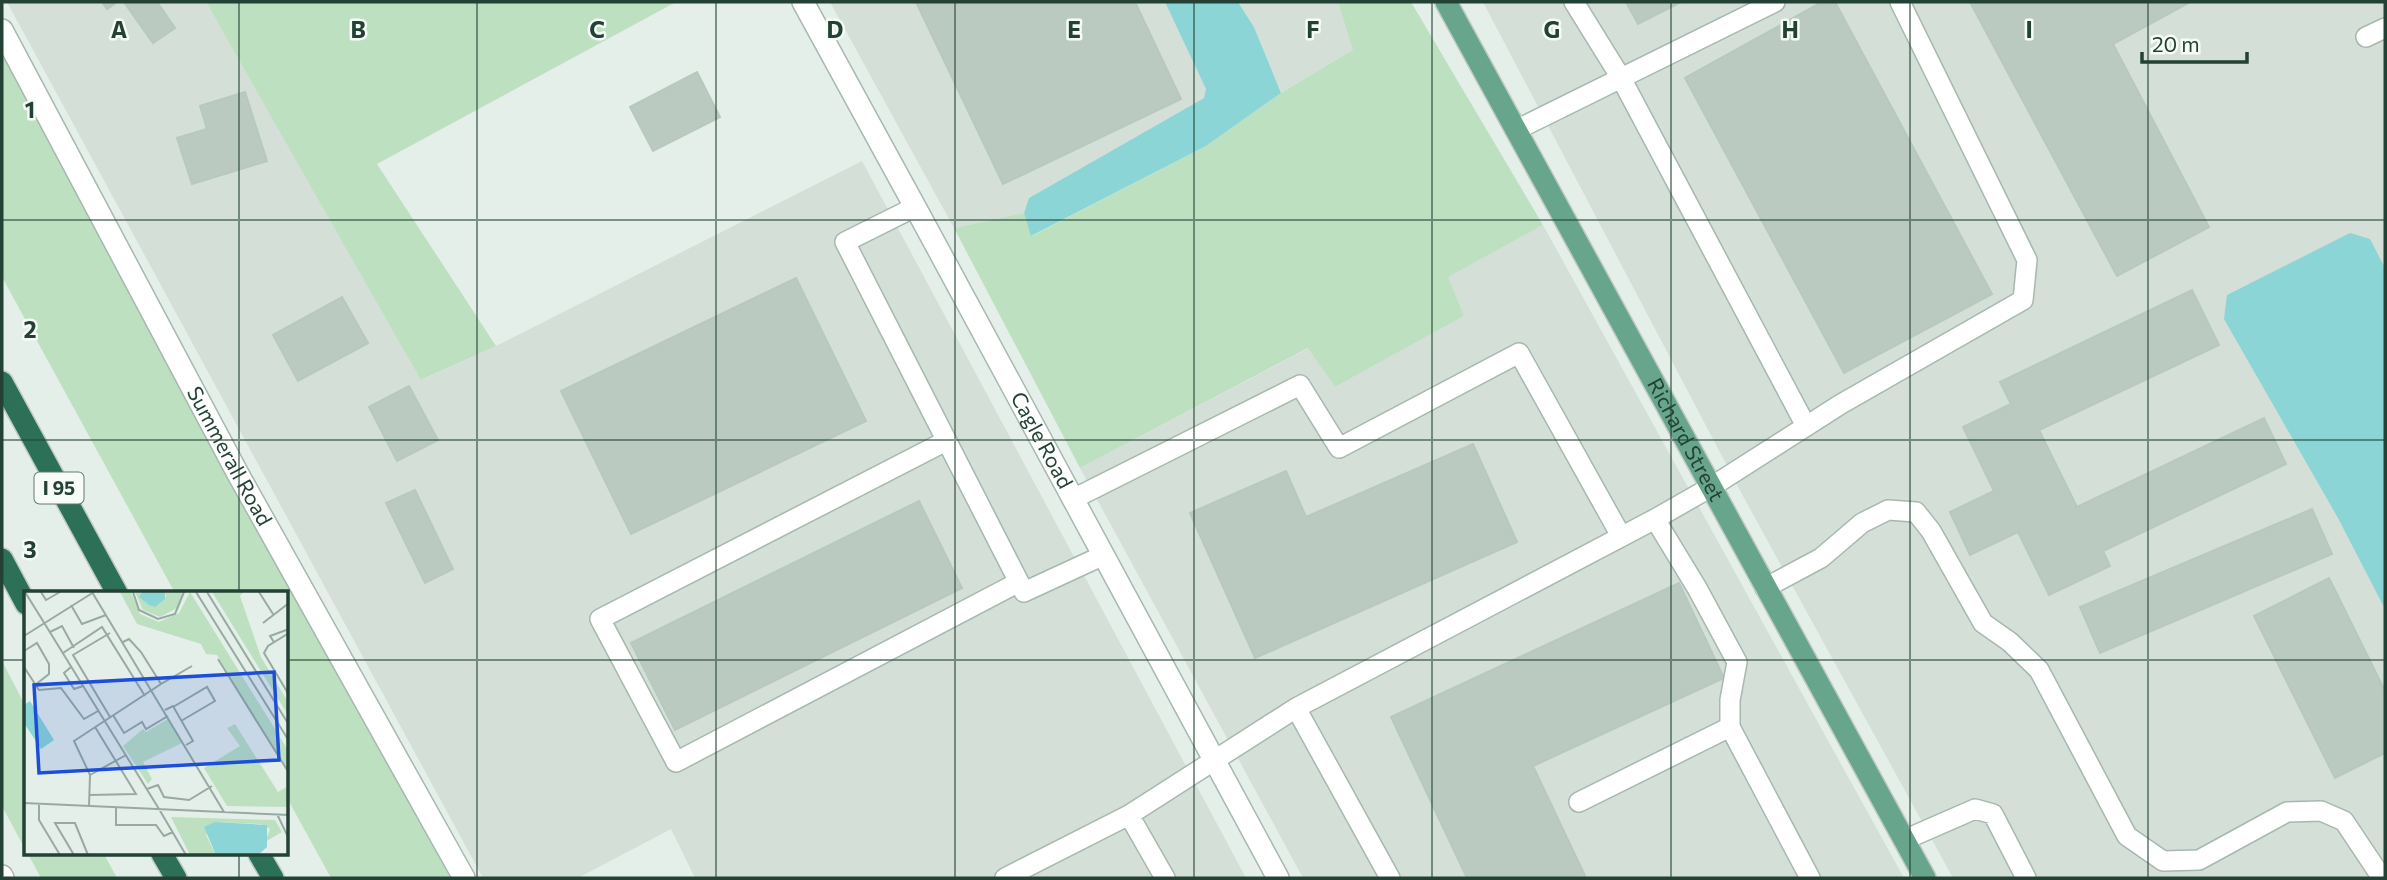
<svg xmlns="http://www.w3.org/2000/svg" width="2387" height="880" viewBox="0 0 2387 880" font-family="Commissioner,sans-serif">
<rect width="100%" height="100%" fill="#e5efe9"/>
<!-- built -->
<path fill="#d3dfd7" d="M 7,2 L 206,2 L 422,380 L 496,346 L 862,161 L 1246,878 L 695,878 L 671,829 L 578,878 L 483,878 Z
M 830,2 L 1165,2 L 1207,89 L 1204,98 L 1029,198 L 1024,213 L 954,228 Z
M 1238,2 L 1338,2 L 1354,50 L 1281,93 L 1254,27 Z
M 1483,2 L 2385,2 L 2385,878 L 1953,878 L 1744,498 Z
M 1543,225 L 1904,878 L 1303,878 L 1080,468 L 1309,348 L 1335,387 L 1464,316 L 1447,277 Z"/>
<!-- green -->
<path fill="#bde0c1" d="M 206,2 L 676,2 L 377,164 L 496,346 L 421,380 Z
M 1338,2 L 1411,2 L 1543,225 L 1448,277 L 1464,316 L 1335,387 L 1308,348 L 1080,468 L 954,228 L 1024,213 L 1032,236 L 1206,146 L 1281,93 L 1353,50 Z
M 2,53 L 191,406 L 392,769 L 450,878 L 331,878 L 287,798 L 287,593 L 175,593 L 2,277 Z
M 2,661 L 26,707 L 26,851 L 2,806 Z
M 28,854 L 104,854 L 117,878 L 41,878 Z"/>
<!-- water -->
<path fill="#8bd5d6" d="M 1165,2 L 1238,2 L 1254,27 L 1281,93 L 1206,146 L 1031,236 L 1024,213 L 1029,198 L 1204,98 L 1206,89 Z
M 2350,233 L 2370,239 L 2385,268 L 2385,609 L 2338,518 L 2224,319 L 2227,295 Z"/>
<!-- building -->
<path fill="#bacac1" stroke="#b7c9bf" stroke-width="2" d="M 102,2 L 117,2 L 107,9 Z
M 124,2 L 157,2 L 175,28 L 153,43 Z
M 916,2 L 1135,2 L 1181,99 L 1003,184 Z
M 1626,2 L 1681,2 L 1638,24 Z
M 1822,2 L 1835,2 L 1992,294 L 1844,373 L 1685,78 Z
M 1970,2 L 2190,2 L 2113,44 L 2209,227 L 2117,276 Z
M 697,72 L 720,117 L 653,151 L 630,107 Z
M 245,92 L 267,161 L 192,184 L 177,138 L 207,129 L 200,106 Z
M 796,278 L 866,421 L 631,534 L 561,391 Z
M 2192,290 L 2219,345 L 2039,430 L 2077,507 L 2264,418 L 2286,464 L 2103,551 L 2110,566 L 2049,595 L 2018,532 L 1970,555 L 1950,512 L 1994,491 L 1963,427 L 2011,404 L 2000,382 Z
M 342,297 L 368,343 L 298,381 L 273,335 Z
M 409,386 L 438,440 L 397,461 L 369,407 Z
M 1473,444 L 1517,542 L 1255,658 L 1190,513 L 1286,471 L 1306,517 Z
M 415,490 L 453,569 L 425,583 L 386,503 Z
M 919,501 L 962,588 L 675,730 L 631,643 Z
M 2312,509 L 2332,554 L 2100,653 L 2080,607 Z
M 2329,578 L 2385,691 L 2385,753 L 2335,778 L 2254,616 Z
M 1679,583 L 1724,678 L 1533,766 L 1586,878 L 1467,878 L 1391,717 Z"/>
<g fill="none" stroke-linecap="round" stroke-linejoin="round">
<!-- lane casing -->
<g stroke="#a7b8af" stroke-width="22">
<path id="lane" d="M 1574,2 L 1621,78 L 1806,426
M 2366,37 L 2385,28
M 1516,130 L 1775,2
M 915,207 L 845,242 L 1024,592 L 1104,555
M 946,441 L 600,619 L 676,762 L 1019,582
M 1073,499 L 1300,385 L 1339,448 L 1519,353 L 1621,536
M 1655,519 L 1697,588 L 1737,662 L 1730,700 L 1730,727 L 1810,878
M 1765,588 L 1821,558 L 1862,523 L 1888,510 L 1916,512 L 1931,531 L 1983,623 L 2010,642 L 2039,670 L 2127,836 L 2163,861 L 2199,860 L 2287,812 L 2321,811 L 2344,821 L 2382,878
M 1296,708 L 1390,878
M 1579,802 L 1730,727
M 1904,840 L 1975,809 L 1993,814 L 2026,878
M 1005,878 L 1129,815
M 1165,878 L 1129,815 L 1296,708 L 1655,519 L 1711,487 L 1841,404 L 2023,300 L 2027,260 L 1900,2"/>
</g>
<!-- street casing -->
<g stroke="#a7b8af" stroke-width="24">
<g id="street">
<path id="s1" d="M 803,2 L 919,214 L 1278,878"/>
<path id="s2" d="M 2,30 L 238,474 L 464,878"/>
<path d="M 2,876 L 3,878"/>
</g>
</g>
<!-- primary casing -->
<g stroke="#c1cac6" stroke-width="24">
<g id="primary">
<path id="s3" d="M 1446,2 L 1925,878"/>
</g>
</g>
<!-- highway casing -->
<g stroke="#c1cac6" stroke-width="24">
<path id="highway" d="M 2,382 L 117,593
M 2,559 L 26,604
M 162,854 L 176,878
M 259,854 L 273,878"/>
</g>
<!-- lane -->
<use href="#lane" stroke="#fff" stroke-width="19"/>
<!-- street -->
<use href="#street" stroke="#fff" stroke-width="21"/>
<!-- primary -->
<use href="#primary" stroke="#67a68d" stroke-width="21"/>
<!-- highway -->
<use href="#highway" stroke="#2d7058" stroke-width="21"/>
</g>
<!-- grid -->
<path fill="none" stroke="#234235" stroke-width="2" stroke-opacity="0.55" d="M 239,2 L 239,593M 477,2 L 477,878M 716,2 L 716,878M 955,2 L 955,878M 1194,2 L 1194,878M 1432,2 L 1432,878M 1671,2 L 1671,878M 1910,2 L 1910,878M 2148,2 L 2148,878M 2,220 L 2385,220M 2,440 L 2385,440M 2,660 L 26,660M 287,660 L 2385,660M 239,854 L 239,878"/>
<g text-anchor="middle" stroke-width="5" stroke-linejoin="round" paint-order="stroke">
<!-- shield labels -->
<rect fill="#f6fbf7" stroke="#627a6f" stroke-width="2" x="34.5" y="472.5" width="49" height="31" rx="5"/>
<g font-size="19" font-weight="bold" fill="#234235">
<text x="59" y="495">I 95</text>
</g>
<!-- street labels -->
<g font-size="21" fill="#234235" stroke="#f6fbf7">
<text dy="7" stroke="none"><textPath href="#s1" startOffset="499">Cagle Road</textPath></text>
<text dy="7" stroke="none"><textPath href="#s3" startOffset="499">Richard Street</textPath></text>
<text dy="7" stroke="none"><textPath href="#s2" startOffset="483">Summerall Road</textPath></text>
</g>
</g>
<!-- overview -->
<g transform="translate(24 591)">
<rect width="264" height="264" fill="#e5efe9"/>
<path d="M 96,1 L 107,1 L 116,23 L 135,31 L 155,22 L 166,1 L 264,159 L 264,180 L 193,64 L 182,63 L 177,53 L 113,33 ZM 111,1 L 142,6 L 141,1 L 159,1 L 153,17 L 136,26 L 119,19 ZM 188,1 L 219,1 L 216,5 L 237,66 L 264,111 L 264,124 ZM 144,128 L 158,152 L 119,171 L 128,188 L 124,193 L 99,155 L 119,138 L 122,141 ZM 211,133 L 254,201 L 264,195 L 264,216 L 203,215 L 180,177 L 216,155 L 203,137 ZM 147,226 L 251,229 L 258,241 L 241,251 L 246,238 L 237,233 L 191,231 L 182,244 L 192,264 L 166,264 Z" fill="#bde0c1"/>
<path d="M 118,1 L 141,1 L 141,8 L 131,16 L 125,14 L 115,6 ZM 6,110 L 30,149 L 17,158 L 0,132 L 0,114 ZM 191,231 L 243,234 L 243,256 L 234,264 L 192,264 L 180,236 Z" fill="#8bd5d6"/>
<path fill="none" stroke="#97aaa1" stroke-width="2" d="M 1,1 L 19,30M 17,1 L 22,9 L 36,1M 68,1 L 200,221M 109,1 L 115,19 L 134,28 L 151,23 L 160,1M 172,1 L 265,150M 183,1 L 265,134M 235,1 L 249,23M 47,14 L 58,33 L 82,24M 19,30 L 135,218M 239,32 L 265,12M 26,41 L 38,35 L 50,57M 265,42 L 244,55 L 240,62 L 265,104M 0,45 L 70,1M 250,51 L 246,45 L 265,38M 0,60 L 13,52 L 25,73 L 25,83 L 11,94M 39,62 L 78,36 L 121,105M 194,68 L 265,182M 0,76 L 15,99 L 37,97 L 60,128 L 74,120M 47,76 L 40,82 L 50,98 L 59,95M 137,93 L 168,75M 149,116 L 183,96 L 191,110 L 157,130M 141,119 L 149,115 L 169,150 L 162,154M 89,124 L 100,142 L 118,131 L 122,138 L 144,125M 86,126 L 49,64 L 86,42M 66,184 L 102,164M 123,198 L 134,194 L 140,206 L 165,209 L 188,195M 65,204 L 112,203 L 71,136M 0,212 L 265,224M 15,213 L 15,229 L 36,264M 65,215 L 66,184 L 50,150 L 137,93 L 117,61 L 105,48 L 99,51M 92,217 L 92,234 L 132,234 L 140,245 L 149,241M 135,218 L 162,264M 253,223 L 265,248M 50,264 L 31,232 L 51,232 L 64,264"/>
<path fill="#1d4ed8" fill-opacity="0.15" stroke="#1d4ed8" stroke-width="3.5" d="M 250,81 L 255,169 L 15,182 L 10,94 Z"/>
<rect width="264" height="264" fill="none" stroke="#234235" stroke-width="3.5"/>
</g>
<g font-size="23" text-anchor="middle" font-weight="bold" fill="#234235" stroke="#f6fbf7" stroke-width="5" stroke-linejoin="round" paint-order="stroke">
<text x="119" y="38">A</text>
<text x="358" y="38">B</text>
<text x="597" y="38">C</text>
<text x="835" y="38">D</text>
<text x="1074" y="38">E</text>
<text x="1313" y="38">F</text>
<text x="1552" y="38">G</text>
<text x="1790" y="38">H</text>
<text x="2029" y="38">I</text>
<text x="30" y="118">1</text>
<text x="30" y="338">2</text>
<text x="30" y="558">3</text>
</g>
<!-- border -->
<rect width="2387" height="880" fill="none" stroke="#234235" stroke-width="7"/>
<!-- scale -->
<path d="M2142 52v10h105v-10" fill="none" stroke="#234235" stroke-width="3.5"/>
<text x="2152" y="52" font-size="21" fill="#234235" stroke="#f6fbf7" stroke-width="5" paint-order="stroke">20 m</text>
</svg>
